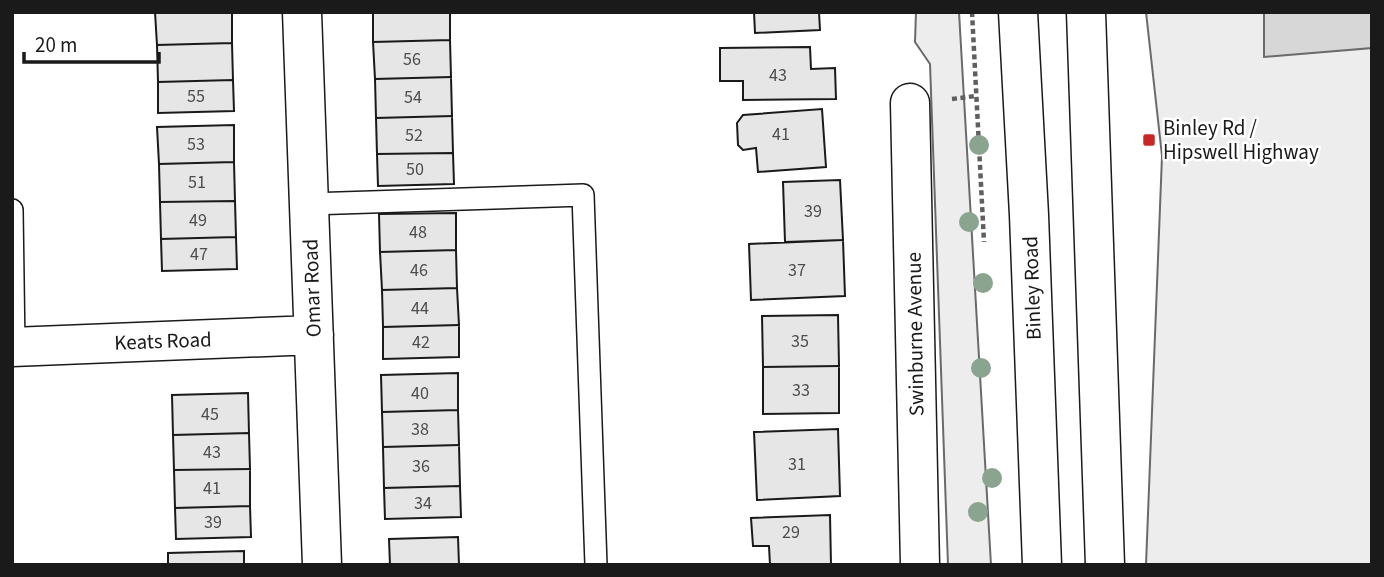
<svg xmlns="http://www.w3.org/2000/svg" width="1384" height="577" viewBox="0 0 1384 577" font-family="'Source Sans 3',sans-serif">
<rect width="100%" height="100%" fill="#fff"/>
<!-- built -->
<path fill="#ededed" stroke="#6a6a6a" stroke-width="2" d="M 916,12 L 959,12 L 991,565 L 948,565 L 930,64 L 915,42 Z
M 1146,12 L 1372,12 L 1372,565 L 1146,565 L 1162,156 Z"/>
<!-- water -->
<path fill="#d7d7d7" stroke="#6a6a6a" stroke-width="2" d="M 1264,12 L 1372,12 L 1372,48 L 1264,57 Z"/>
<!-- building -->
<path fill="#e6e6e6" stroke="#1a1a1a" stroke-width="2" d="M 155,12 L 232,12 L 232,43 L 157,45 Z
M 373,12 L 450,12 L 450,40 L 373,42 Z
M 754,12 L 819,12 L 820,30 L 755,33 Z
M 450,40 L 451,77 L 375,79 L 373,42 Z
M 232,43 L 233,80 L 158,82 L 157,45 Z
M 810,47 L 811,69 L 835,68 L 836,99 L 743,100 L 743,81 L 720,81 L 720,48 Z
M 451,77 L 452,116 L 376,118 L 375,79 Z
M 233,80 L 234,111 L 158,113 L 158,82 Z
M 822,109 L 826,167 L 758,172 L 756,148 L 743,150 L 738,145 L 737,123 L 743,115 Z
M 452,116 L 453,153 L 377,154 L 376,118 Z
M 234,125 L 234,162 L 159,164 L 157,127 Z
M 453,153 L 454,184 L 378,186 L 377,154 Z
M 234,162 L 235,201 L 160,202 L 159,164 Z
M 840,180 L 843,240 L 785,242 L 783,182 Z
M 235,201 L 236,237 L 161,239 L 160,202 Z
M 456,213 L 456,250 L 380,252 L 379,214 Z
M 236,237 L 237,269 L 162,271 L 161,239 Z
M 843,240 L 845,296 L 751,300 L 749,244 Z
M 456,250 L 457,288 L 382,290 L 380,252 Z
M 457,288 L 459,325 L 383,327 L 382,290 Z
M 838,315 L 839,366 L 763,367 L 762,316 Z
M 459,325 L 459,357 L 383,359 L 383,327 Z
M 839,366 L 839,413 L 763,414 L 763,367 Z
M 458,373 L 458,410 L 382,412 L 381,375 Z
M 248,393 L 249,433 L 173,435 L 172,395 Z
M 458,410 L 459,445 L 383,447 L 382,412 Z
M 838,429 L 840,496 L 757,500 L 754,432 Z
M 249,433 L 250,469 L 174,470 L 173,435 Z
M 459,445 L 460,486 L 384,488 L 383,447 Z
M 250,469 L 250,506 L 175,508 L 174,470 Z
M 460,486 L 461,517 L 385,519 L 384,488 Z
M 250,506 L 251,537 L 176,539 L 175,508 Z
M 830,515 L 831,565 L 770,565 L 769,546 L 753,546 L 751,518 Z
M 458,537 L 459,565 L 390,565 L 389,539 Z
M 244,551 L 244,565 L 168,565 L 168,553 Z"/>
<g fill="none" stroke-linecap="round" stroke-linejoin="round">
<!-- service casing -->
<g stroke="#1a1a1a" stroke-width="24">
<path id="service" d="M 309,204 L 583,195 L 596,565
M 12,210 L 14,347"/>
</g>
<!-- minor casing -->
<g stroke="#1a1a1a" stroke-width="41">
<path id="minor" d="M 302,12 L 322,565
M 910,103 L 920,565
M 12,347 L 314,335"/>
</g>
<!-- primary casing -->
<g stroke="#1a1a1a" stroke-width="41">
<path id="primary" d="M 1018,12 L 1029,215 L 1042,565
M 1086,12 L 1105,565"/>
</g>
<!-- path -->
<path stroke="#5f5f5f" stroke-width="4.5" stroke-dasharray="5 3.5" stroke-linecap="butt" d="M 972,12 L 984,242
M 952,99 L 976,96"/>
<!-- service -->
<use href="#service" stroke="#fff" stroke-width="21"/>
<!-- minor -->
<use href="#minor" stroke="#fff" stroke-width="38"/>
<!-- primary -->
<use href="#primary" stroke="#fff" stroke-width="38"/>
</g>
<!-- trees -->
<g fill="#8aa48f">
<circle cx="979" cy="145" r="10"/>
<circle cx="969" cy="222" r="10"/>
<circle cx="983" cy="283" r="10"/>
<circle cx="981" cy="368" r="10"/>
<circle cx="992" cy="478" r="10"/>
<circle cx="978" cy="512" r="10"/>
</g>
<!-- markers -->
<rect fill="#c62828" stroke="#fff" stroke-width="2.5" x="1142" y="133" width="14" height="14" rx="3.5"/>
<g text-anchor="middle" stroke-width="5" stroke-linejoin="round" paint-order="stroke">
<!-- number labels -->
<g font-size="18" fill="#4d4d4d">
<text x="412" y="65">56</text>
<text x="778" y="81">43</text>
<text x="196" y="102">55</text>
<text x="413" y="103">54</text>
<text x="781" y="140">41</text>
<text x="414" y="141">52</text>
<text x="196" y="150">53</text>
<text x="415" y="175">50</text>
<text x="197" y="188">51</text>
<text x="813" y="217">39</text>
<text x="198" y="226">49</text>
<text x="418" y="238">48</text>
<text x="199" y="260">47</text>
<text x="419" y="276">46</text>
<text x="797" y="276">37</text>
<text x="420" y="314">44</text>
<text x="800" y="347">35</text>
<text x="421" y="348">42</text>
<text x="801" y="396">33</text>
<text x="420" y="399">40</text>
<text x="210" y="420">45</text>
<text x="420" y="435">38</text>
<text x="212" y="458">43</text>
<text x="797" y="470">31</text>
<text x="421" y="472">36</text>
<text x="212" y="494">41</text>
<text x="423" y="509">34</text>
<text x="213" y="528">39</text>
<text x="791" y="538">29</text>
</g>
<!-- poi labels -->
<g font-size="21" fill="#1a1a1a" stroke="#fff" text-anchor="start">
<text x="1163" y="135">Binley Rd /<tspan x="1163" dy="24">Hipswell Highway</tspan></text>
</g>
<!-- street labels -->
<g font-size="21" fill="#1a1a1a" stroke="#fff">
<text transform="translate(312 288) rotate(-92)" y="7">Omar Road</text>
<text transform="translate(1032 288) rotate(-92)" y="7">Binley Road</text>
<text transform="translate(915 334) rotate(-91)" y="7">Swinburne Avenue</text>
<text transform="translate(163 341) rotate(-2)" y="7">Keats Road</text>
</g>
</g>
<!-- border -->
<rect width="1384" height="577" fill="none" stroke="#1a1a1a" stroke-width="28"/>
<!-- scale -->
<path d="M24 52v10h135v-10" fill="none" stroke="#1a1a1a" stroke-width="3.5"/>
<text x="35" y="52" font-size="21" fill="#1a1a1a" stroke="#ffffff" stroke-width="5" paint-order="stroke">20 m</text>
</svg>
